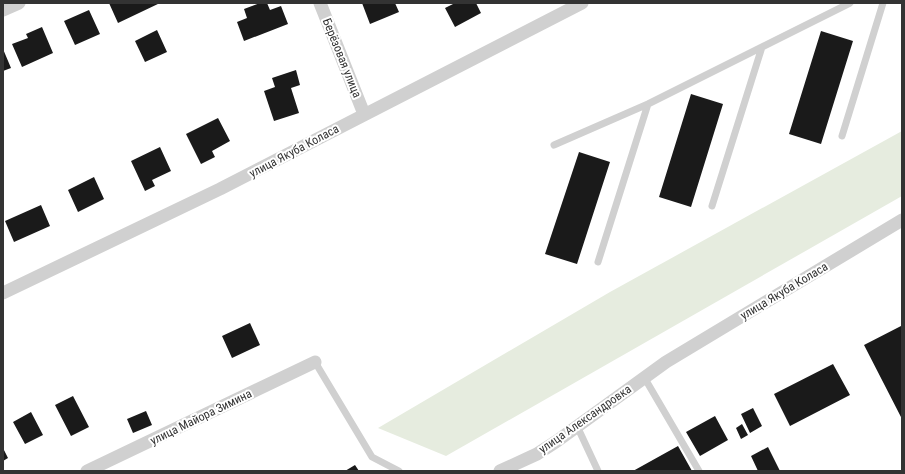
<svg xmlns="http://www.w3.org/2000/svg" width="905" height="474" viewBox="0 0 905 474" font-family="'Roboto Condensed',sans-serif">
<rect width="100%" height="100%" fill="#fff"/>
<!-- green -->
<path fill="#e6ecdf" d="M 902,131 L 902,196 L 446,456 L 378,428 L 610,292 Z"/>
<!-- building -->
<path fill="#1a1a1a" d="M 109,3 L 160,3 L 118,23 Z
M 260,3 L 267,3 L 270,10 L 281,6 L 288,24 L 244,41 L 237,22 L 247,18 L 244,9 Z
M 362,3 L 395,3 L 399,12 L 370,24 Z
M 455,3 L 476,3 L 481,13 L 455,27 L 445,8 Z
M 89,10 L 100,34 L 75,45 L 64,21 Z
M 42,27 L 53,53 L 22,67 L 12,44 L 28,38 L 26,34 Z
M 157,30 L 167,52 L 145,62 L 135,41 Z
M 821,31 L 853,41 L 821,144 L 789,134 Z
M 3,49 L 11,68 L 3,71 Z
M 296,70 L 300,85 L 291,88 L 299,113 L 274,121 L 264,91 L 275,87 L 272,78 Z
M 691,94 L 723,104 L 691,207 L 659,197 Z
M 218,118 L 230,141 L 212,151 L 215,157 L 201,164 L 186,134 Z
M 160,147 L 171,171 L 152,180 L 155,186 L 145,191 L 131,161 Z
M 579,152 L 610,162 L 577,264 L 545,254 Z
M 94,177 L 104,199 L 78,212 L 68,190 Z
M 41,205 L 50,226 L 14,242 L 5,221 Z
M 250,323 L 260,345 L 232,358 L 222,336 Z
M 901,326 L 902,327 L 902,419 L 864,345 Z
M 833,364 L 850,395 L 790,426 L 774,394 Z
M 73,396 L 89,427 L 71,436 L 55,405 Z
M 753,408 L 762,426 L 750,433 L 741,414 Z
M 146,411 L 152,425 L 133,433 L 127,419 Z
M 31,412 L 43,435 L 25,444 L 13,422 Z
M 715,416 L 728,440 L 700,456 L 686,432 Z
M 742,424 L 748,435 L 741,439 L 736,428 Z
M 678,446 L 692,471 L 633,471 Z
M 768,447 L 780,471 L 758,471 L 751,456 Z
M 3,448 L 8,458 L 3,461 Z
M 355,465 L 359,471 L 345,471 Z"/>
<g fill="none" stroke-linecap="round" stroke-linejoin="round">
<!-- service -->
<path stroke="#d0d0d0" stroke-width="7" d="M 842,136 L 883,3
M 554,145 L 648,104 L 850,3
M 712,206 L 762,47
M 598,262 L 648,104
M 315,362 L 372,457 L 399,471
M 644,377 L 699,471
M 577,426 L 598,471"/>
<!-- minor -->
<path stroke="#d0d0d0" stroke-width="13" d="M 320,3 L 364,114
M 3,10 L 19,3
M 3,293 L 220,189 L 582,3
M 87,471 L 315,362
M 500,471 L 537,454 L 557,441 L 666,362 L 902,220"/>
</g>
<g text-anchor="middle" stroke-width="4" stroke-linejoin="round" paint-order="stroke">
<!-- street labels -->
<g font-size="12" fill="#333" stroke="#fff">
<text transform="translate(342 58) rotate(68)" y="4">Берёзовая улица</text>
<text transform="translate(294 151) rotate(-28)" y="4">улица Якуба Коласа</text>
<text transform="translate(784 291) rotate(-31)" y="4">улица Якуба Коласа</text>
<text transform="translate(201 417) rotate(-26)" y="4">улица Майора Зимина</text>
<text transform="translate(585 419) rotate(-35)" y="4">улица Александровка</text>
</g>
</g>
<!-- border -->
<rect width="905" height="474" fill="none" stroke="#333333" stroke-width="8"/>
</svg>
